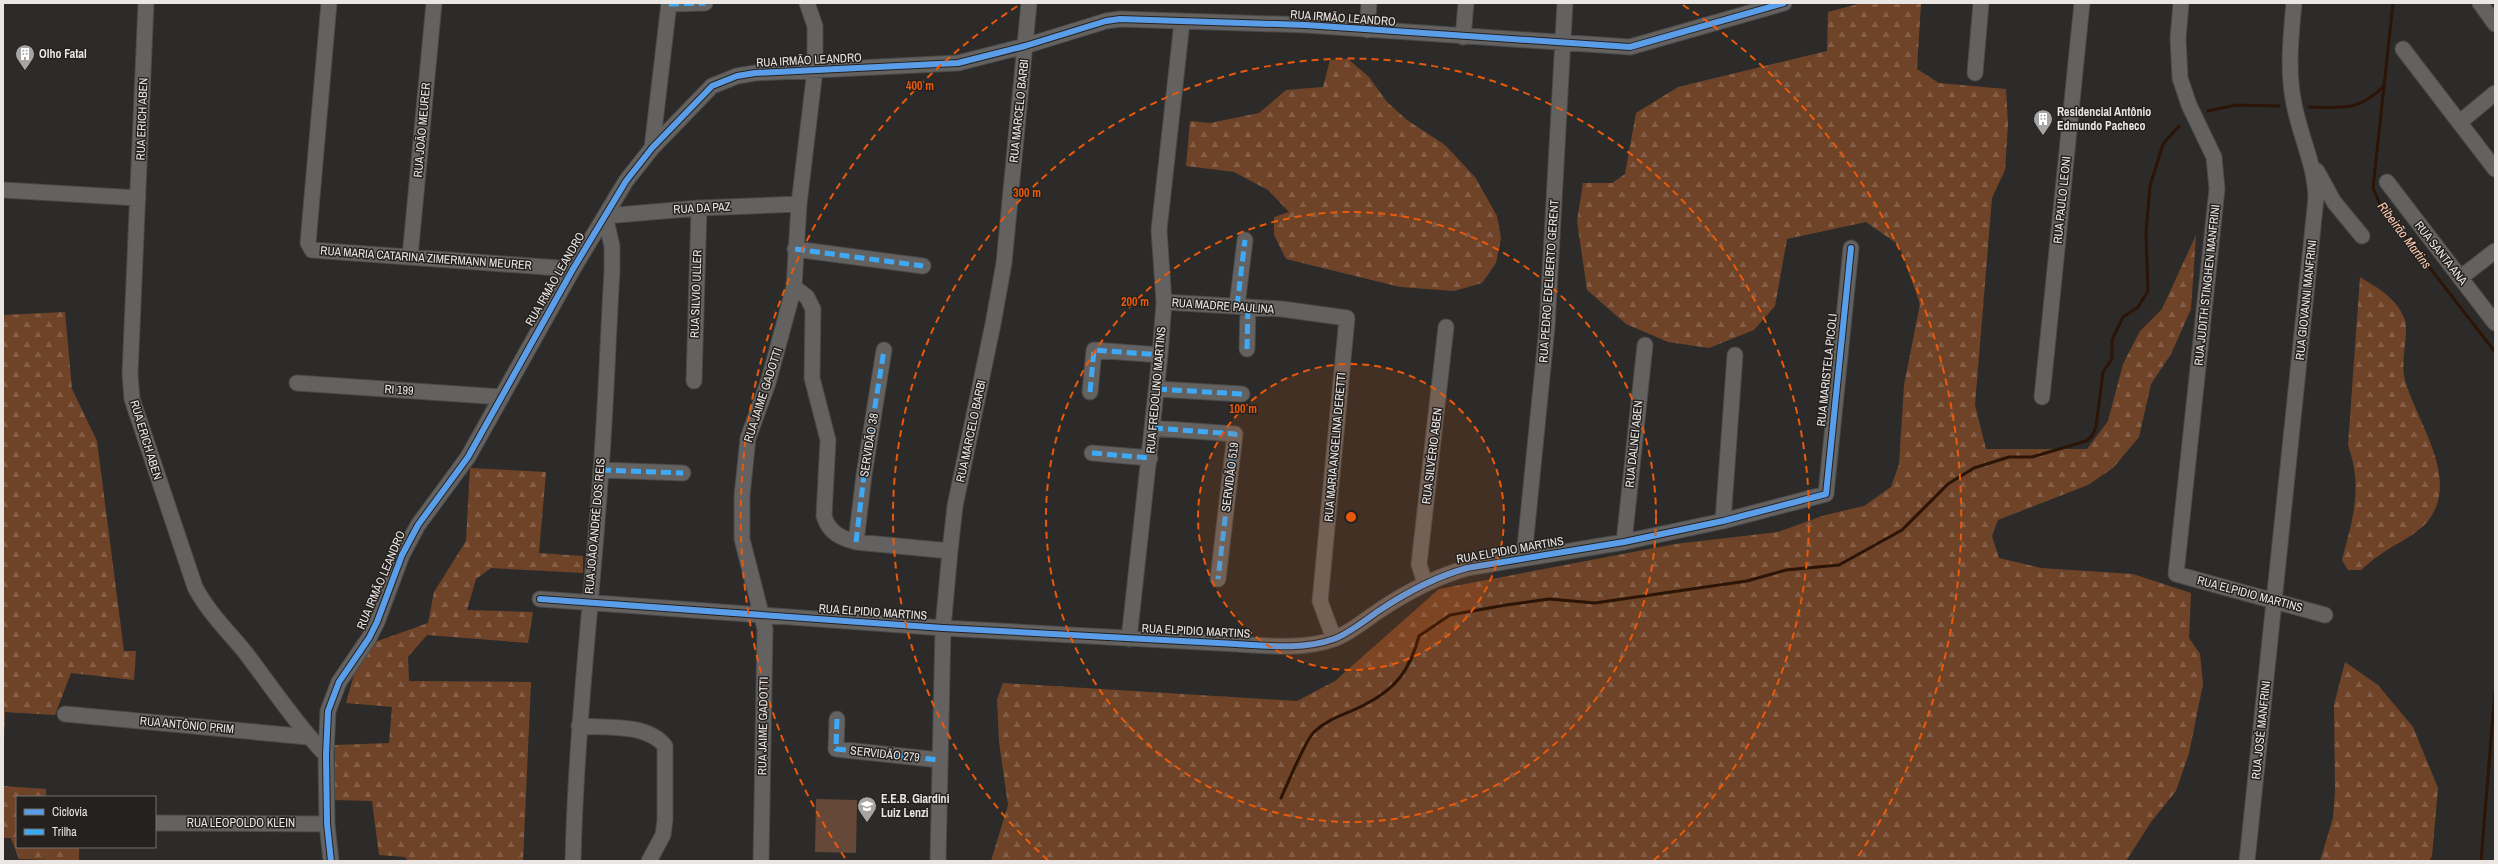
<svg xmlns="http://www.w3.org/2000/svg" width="2498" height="864" viewBox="0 0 2498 864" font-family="'Archivo Narrow',sans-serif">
<defs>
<pattern id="forest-firs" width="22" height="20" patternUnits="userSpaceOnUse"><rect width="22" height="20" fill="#6f4327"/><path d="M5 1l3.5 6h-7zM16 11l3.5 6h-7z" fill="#845e46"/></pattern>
</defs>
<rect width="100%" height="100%" fill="#2d2b29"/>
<!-- green -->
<path fill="#654837" d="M 816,799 L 857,800 L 856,853 L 815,852 Z"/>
<!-- forest -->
<path fill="url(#forest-firs)" d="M 1862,3 L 1921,3 L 1917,69 L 1939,83 L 2006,89 L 2008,124 L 2005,170 L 1992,198 L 1975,405 L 1986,449 L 2087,449 L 2108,421 L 2123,364 L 2140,331 L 2162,309 L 2196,235 L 2191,309 L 2171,354 L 2151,384 L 2139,437 L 2113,468 L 2088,485 L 1998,520 L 1992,536 L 1999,558 L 2041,568 L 2133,574 L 2191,593 L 2189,638 L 2200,654 L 2203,684 L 2189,753 L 2176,791 L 2151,822 L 2126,861 L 991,861 L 1008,805 L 999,742 L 997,699 L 1003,683 L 1297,701 L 1335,681 L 1439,589 L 1675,544 L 1778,532 L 1825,515 L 1864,506 L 1891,487 L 1899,464 L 1904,385 L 1920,304 L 1899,245 L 1866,222 L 1787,239 L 1775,306 L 1754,330 L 1709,348 L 1668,342 L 1626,324 L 1587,290 L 1577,221 L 1583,183 L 1612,183 L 1625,174 L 1636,113 L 1678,87 L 1827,51 L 1828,12 Z
M 1348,59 L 1369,77 L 1387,102 L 1407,120 L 1445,145 L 1475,177 L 1497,216 L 1501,238 L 1496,263 L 1482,283 L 1454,291 L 1400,287 L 1286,259 L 1274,235 L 1274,217 L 1289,212 L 1268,190 L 1234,172 L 1186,166 L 1190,121 L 1210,123 L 1259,113 L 1286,90 L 1323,87 L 1330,60 Z
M 2360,277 C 2379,289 2397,298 2405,320 C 2409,332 2400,362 2405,380 C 2416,420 2457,474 2432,515 C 2421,534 2397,542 2380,555 C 2373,559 2367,565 2361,570 L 2348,570 L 2342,560 C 2353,518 2363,488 2348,445 Z
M 65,312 L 72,389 L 97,441 L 124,651 L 136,651 L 134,680 L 71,673 L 55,715 L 5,712 L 3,779 L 3,315 Z
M 470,468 L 546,472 L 539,553 L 583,556 L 583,573 L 491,568 L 476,579 L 467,610 L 533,612 L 528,643 L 427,635 L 408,657 L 409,681 L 531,682 L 523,861 L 408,861 L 405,857 L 379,855 L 372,801 L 334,800 L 335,745 L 389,743 L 392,707 L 346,703 L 354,674 L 375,642 L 428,623 L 434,592 L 466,541 Z
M 2345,662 L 2378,685 L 2413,727 L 2438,788 L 2432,856 L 2429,861 L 2320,861 L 2333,818 L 2335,791 L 2334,705 Z
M 3,786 L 46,789 L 46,797 L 17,797 L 17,847 L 79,847 L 79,861 L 19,859 L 11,838 L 3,838 Z"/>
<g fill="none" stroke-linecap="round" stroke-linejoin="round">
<!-- stream -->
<path stroke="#2c1406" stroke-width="3" d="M 2393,3 L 2373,188 L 2379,202 L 2495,352
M 2309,107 C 2344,108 2359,111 2385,85
M 2208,111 L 2236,105 L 2279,106
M 1281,798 C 1287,785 1305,741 1314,732 C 1330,717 1345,715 1364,705 C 1396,689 1410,670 1419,636 L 1450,615 L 1506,605 L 1549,599 L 1595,603 L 1747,581 L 1786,570 L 1839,565 L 1902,530 L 1948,484 L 1974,468 L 2009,457 L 2032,457 L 2086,441 L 2092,436 L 2096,427 L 2103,372 L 2112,359 L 2112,340 L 2123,317 L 2138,307 L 2148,291 L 2146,233 L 2150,186 L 2163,144 L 2179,126
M 2481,861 L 2495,691"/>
<!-- minor casing -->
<g stroke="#4a4948" stroke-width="17">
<path id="minor" d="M 146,3 L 130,374 L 132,399 L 195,587 C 208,612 227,630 245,652 C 271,686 296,724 326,755
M 329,3 L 308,243 L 312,250 L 573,269
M 2181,3 L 2178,38 L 2180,78 L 2189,105 L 2214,157 L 2217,189 L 2176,574 L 2325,615
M 2480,3 L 2495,24
M 669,4 L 705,3
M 1367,30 L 1369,3
M 1463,37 L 1466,3
M 2403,49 L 2495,169
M 1975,73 L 1981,3
M 2460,122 L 2495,93
M 652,148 L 669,3
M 2317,171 L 2334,202 L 2362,236
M 2387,182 L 2495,323
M 3,190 L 138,198
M 605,216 L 699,208 L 799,204
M 795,249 L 923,266
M 410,257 L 434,3
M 2460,278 L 2495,251
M 794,287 L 807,297 L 813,309 L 812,378 L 828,440 L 824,516 C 829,533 841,538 856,542 L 950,551
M 1164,302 L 1282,309 L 1347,318 L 1320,601 L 1334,639
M 1237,306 L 1245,240
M 1247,349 L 1248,307
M 694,381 L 699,208
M 297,383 L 502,397
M 1157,389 L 1242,394
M 1090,392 L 1094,350 L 1160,355
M 2042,397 L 2082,3
M 1153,428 L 1235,434 L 1218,579
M 1092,453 L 1150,458
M 601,470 L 683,473
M 1723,521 L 1735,355
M 856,542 L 864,475 L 884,350
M 1624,542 L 1645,345
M 1524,557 L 1547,327 L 1565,3
M 1425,584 L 1419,564 L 1446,327
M 540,599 L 943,628 L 1237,644 C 1269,646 1303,650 1334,639 C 1350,633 1365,620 1380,610 C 1407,592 1435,577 1467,568 L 1624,542 L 1723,521 L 1826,494 L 1851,248
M 1129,639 L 1160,355 L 1164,302 L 1159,230 L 1182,22
M 65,714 L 308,737
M 837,719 L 836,749 L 940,760
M 579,726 C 606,728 647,723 665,746 L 665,820 L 663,835 L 649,861
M 155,823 L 327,824
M 331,861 L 327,824 L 326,755 L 328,711 L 339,682 L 369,638 L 377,622 L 402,555 L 418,525 L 468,457 L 573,269 L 626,181 L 652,148 L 712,86 L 737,76 L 755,73 L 958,63 L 1025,46 L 1106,21 L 1120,19 L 1306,25 L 1630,47 L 1784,3
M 573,861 C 576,730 592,600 601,470 C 606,404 608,337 612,271 L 612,246 L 605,216
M 761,861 L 765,629 L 742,539 L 742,496 L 748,438 L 768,383 L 794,287 L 799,204 L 815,70 L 815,26 L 807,3
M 938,861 L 943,628 L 950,551 L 955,506 L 993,324 L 1004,263 L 1029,3
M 2247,861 L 2316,198 C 2315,164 2300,136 2294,104 C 2287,70 2291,36 2294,3"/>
</g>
<!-- minor -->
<use href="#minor" stroke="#636261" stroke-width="15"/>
<!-- quiet -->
<path stroke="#3fa9f5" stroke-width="5" stroke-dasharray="10 5" stroke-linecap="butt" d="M 669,4 L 705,3
M 795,249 L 923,266
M 1237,306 L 1245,240
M 1247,349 L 1248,307
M 1157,389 L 1242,394
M 1090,392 L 1094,350 L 1160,355
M 1153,428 L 1235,434 L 1218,579
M 1092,453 L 1150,458
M 601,470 L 683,473
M 856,542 L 864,475 L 884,350
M 837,719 L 836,749 L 940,760"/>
<!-- cycleway casing -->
<g stroke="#25211f" stroke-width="8">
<path id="cycleway" d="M 540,599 L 943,628 L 1237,644 C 1269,646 1303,650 1334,639 C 1350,633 1365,620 1380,610 C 1407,592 1435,577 1467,568 L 1624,542 L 1723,521 L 1826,494 L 1851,248
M 331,861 L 327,824 L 326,755 L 328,711 L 339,682 L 369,638 L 377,622 L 402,555 L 418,525 L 468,457 L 573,269 L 626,181 L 652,148 L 712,86 L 737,76 L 755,73 L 958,63 L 1025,46 L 1106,21 L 1120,19 L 1306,25 L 1630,47 L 1784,3"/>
</g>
<!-- cycleway -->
<use href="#cycleway" stroke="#5a9eea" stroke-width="6"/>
</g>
<!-- distance rings -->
<circle cx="1351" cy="517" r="153" fill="#e8590c" fill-opacity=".12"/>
<g fill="none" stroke="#e8590c" stroke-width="2" stroke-dasharray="7 5">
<circle cx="1351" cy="517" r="153"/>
<circle cx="1351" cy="517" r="305"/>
<path d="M1048 860A458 458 0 1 1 1654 860"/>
<path d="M845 858A610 610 0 0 1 1019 5M1683 5A610 610 0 0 1 1857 858"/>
</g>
<!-- icons -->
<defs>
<g id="building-pin" transform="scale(1)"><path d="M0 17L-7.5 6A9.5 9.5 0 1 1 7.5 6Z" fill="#a7a5a3" stroke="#25211f"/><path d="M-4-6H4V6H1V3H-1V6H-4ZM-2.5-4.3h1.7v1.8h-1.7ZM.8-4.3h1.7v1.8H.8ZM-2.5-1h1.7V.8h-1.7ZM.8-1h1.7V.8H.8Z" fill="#fff"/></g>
<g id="school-pin" transform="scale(1)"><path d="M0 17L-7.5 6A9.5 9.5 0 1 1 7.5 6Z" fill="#a7a5a3" stroke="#25211f"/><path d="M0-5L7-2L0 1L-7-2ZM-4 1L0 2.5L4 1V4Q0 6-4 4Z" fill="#fff"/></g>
</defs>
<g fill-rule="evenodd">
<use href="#building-pin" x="25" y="54"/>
<use href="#building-pin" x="2043" y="119"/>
<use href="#school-pin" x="867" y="806"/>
</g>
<g text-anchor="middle" stroke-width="3" stroke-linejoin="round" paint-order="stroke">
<!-- street labels -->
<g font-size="12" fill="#e9e6e4" stroke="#25211f">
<text transform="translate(1343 18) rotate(4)" y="4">RUA IRMÃO LEANDRO</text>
<text transform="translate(809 60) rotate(-3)" y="4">RUA IRMÃO LEANDRO</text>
<text transform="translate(1019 111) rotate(-84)" y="4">RUA MARCELO BARBI</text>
<text transform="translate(142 119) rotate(-88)" y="4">RUA ERICH ABEN</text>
<text transform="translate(422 130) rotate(-85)" y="4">RUA JOÃO MEURER</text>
<text transform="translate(2062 200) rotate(-84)" y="4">RUA PAULO LEONI</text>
<text transform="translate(702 208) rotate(-3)" y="4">RUA DA PAZ</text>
<text transform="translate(2441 253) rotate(52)" y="4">RUA SANTA ANA</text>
<text transform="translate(426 258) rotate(4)" y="4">RUA MARIA CATARINA ZIMERMANN MEURER</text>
<text transform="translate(555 279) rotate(-60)" y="4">RUA IRMÃO LEANDRO</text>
<text transform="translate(1549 281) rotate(-86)" y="4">RUA PEDRO EDELBERTO GERENT</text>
<text transform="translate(2207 285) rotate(-84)" y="4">RUA JUDITH STINGHEN MANFRINI</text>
<text transform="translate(696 294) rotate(-88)" y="4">RUA SILVIO ULLER</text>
<text transform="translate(2306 300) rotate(-84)" y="4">RUA GIOVANNI MANFRINI</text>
<text transform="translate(1223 306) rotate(4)" y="4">RUA MADRE PAULINA</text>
<text transform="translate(1827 370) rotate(-84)" y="4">RUA MARISTELA PICOLI</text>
<text transform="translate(399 390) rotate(4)" y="4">RI 199</text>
<text transform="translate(1156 390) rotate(-85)" y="4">RUA FREDOLINO MARTINS</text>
<text transform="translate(763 395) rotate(-72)" y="4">RUA JAIME GADOTTI</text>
<text transform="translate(971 431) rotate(-78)" y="4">RUA MARCELO BARBI</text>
<text transform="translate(146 440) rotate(73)" y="4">RUA ERICH ABEN</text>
<text transform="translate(1634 444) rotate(-84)" y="4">RUA DALNEI ABEN</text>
<text transform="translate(869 445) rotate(-81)" y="4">SERVIDÃO 38</text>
<text transform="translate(1335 447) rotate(-85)" y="4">RUA MARIA ANGELINA DERETTI</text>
<text transform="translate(1432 456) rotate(-83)" y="4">RUA SILVÉRIO ABEN</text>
<text transform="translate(1230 477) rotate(-83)" y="4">SERVIDÃO 519</text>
<text transform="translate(595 526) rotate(-85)" y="4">RUA JOÃO ANDRÉ DOS REIS</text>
<text transform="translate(1510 550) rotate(-10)" y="4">RUA ELPIDIO MARTINS</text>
<text transform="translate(381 580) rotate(-67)" y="4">RUA IRMÃO LEANDRO</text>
<text transform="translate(2250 594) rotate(15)" y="4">RUA ELPIDIO MARTINS</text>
<text transform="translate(873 612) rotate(4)" y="4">RUA ELPIDIO MARTINS</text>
<text transform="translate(1196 631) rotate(3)" y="4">RUA ELPIDIO MARTINS</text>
<text transform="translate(187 725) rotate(5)" y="4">RUA ANTÔNIO PRIM</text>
<text transform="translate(763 726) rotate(-89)" y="4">RUA JAIME GADOTTI</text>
<text transform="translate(2261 730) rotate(-84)" y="4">RUA JOSÉ MANFRINI</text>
<text transform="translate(885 754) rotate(6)" y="4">SERVIDÃO 279</text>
<text x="241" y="827">RUA LEOPOLDO KLEIN</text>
</g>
<!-- poi labels -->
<g font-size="12" font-weight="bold" fill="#e9e6e4" stroke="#25211f" text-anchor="start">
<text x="39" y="58">Olho Fatal</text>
<text x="2057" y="116">Residencial Antônio<tspan x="2057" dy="14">Edmundo Pacheco</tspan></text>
<text x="881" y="803">E.E.B. Giardini<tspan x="881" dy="14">Luiz Lenzi</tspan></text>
</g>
<!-- water labels -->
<g font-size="13" font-style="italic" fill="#fecdb1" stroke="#25211f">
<text transform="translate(2405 235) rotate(53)" y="5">Ribeirão Martins</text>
</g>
</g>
<circle cx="1351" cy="517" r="6" fill="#e8590c" stroke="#25211f" stroke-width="2"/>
<g font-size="12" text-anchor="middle" font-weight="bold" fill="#e8590c" stroke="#25211f" stroke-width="3" stroke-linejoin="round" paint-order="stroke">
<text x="920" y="90">400 m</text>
<text x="1027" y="197">300 m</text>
<text x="1135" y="306">200 m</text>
<text x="1243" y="413">100 m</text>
</g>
<!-- border -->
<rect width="2498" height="864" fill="none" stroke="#e9e6e4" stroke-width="8"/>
<!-- legend -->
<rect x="16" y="796" width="140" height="52" fill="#25211f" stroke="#73706e"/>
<rect x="24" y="809" width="20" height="6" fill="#5a9eea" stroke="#73706e"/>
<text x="52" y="816" font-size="12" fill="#e9e6e4">Ciclovia</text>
<rect x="24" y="829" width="20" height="6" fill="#3fa9f5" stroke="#73706e"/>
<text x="52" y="836" font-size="12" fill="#e9e6e4">Trilha</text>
</svg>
